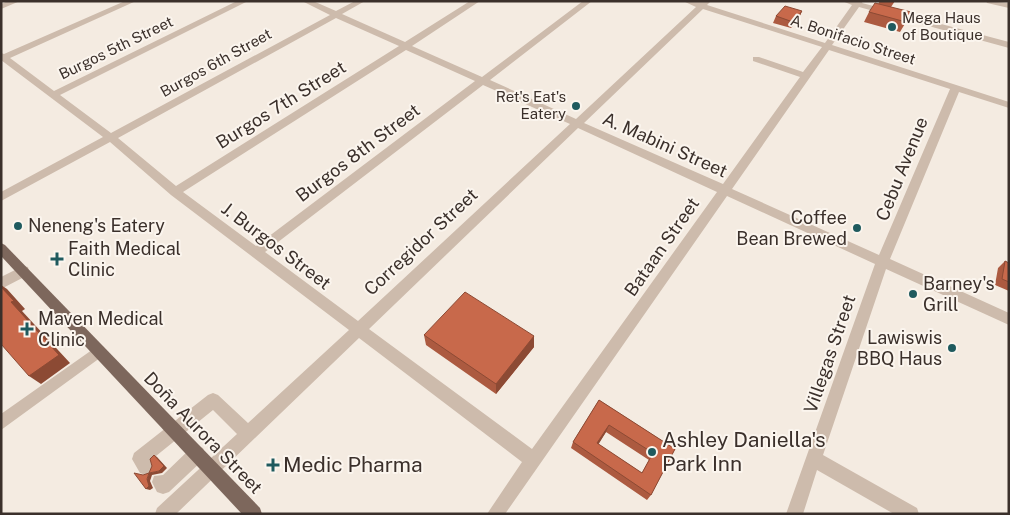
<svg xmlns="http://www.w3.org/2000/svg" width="1010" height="515" viewBox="0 0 1010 515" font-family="'Public Sans',sans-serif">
<rect width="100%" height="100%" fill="#f4ebe1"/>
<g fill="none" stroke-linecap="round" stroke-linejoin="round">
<!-- minor -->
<path fill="#cdbbac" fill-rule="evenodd" d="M 8,1 L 20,1 L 1,9 L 1,4 Z
M 125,1 L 136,1 L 10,58 L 54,91 L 237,1 L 248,1 L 60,95 L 111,133 L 330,15 L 302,1 L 313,1 L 336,11 L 355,1 L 365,1 L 342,14 L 405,42 L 470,1 L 480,1 L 412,46 L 482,77 L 583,1 L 592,1 L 490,80 L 576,119 L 696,7 L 683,1 L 711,1 L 707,5 L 825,43 L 852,5 L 842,1 L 863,1 L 862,3 L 1009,42 L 1009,48 L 859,7 L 832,45 L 1009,102 L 1009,108 L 959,92 L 890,259 L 1009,313 L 1009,325 L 886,269 L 823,455 L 917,508 L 919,514 L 894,514 L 817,470 L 803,514 L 786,514 L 875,264 L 727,196 L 505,514 L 487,514 L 522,462 L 359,338 L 176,514 L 155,514 L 157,508 L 237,434 L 213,410 L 151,460 L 154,467 L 152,473 L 146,475 L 140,473 L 132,459 L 134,453 L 208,395 L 213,393 L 218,395 L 248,423 L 349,330 L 171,195 L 110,142 L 1,201 L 1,192 L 103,137 L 1,60 L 1,53 L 4,54 ZM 703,9 L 822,47 L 803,72 L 759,57 L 753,57 L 753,61 L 800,77 L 723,184 L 584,123 ZM 336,18 L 399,46 L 176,186 L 118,138 ZM 406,50 L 475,81 L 256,246 L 183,192 ZM 829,50 L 950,89 L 879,255 L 732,189 ZM 483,85 L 570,124 L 358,321 L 265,252 ZM 578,128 L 717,192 L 532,449 L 369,329 Z
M 986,1 L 1009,3 L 1009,8 L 987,3 Z
M 23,266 L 28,267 L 29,271 L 28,275 L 1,289 L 1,277 Z
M 99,345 L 104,347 L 106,351 L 104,355 L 1,430 L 1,414 Z
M 197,446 L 203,448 L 205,454 L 203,460 L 169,492 L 163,494 L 157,492 L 152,482 L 154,476 L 163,475 L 191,448 Z"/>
<!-- major -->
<path fill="#7d675c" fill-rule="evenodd" d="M 1,243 L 5,245 L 260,508 L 262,514 L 242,514 L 1,256 Z"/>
</g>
<!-- wall -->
<path fill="#ac5a40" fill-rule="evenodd" d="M 880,1 L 895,1 L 891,7 L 906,22 L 900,32 L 864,22 L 869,12 L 878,4 Z
M 802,11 L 799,18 L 791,28 L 773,23 L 776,16 Z
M 1005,261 L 1009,263 L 1009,291 L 995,285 L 998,268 Z
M 424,335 L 534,336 L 534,347 L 496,394 L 426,345 Z
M 599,400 L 675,449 L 651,495 L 647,500 L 571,448 L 573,442 ZM 606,432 L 649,460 L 642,473 L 598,444 Z"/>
<!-- shaded-wall -->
<path fill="#8c4a34" d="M 802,11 L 799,18 L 791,28 L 793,22 Z
M 1,285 L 7,289 L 25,309 L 22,311 L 70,363 L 41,384 L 29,376 L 11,302 L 1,287 Z
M 534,336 L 534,347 L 496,394 L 496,384 Z
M 609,425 L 606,432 L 595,450 L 597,443 Z
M 154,455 L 157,457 L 167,468 L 162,473 L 152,475 L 150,481 L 153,488 L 150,490 L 146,489 L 147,479 L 149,473 L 159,471 Z"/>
<!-- building -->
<path fill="#c8694b" stroke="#8c4a34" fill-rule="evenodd" d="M 875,3 L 911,12 L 906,22 L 869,12 Z
M 785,6 L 802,11 L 793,22 L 776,16 Z
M 1005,261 L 1009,263 L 1009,282 L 1002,279 Z
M 1,287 L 14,301 L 11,302 L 59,355 L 29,376 L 1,344 Z
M 465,292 L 534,336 L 496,384 L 424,335 Z
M 599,400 L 675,449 L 651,495 L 573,442 ZM 609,425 L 653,453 L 642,473 L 597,443 Z
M 154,455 L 164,466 L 159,471 L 149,473 L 147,479 L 149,486 L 146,489 L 134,473 L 143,475 L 149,473 L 152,466 L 150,459 Z"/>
<!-- markers -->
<g fill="#1f5a5e" stroke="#fbf5ee" stroke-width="2">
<circle cx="892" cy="27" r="5"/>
<circle cx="576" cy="106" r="5"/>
<circle cx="18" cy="226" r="5"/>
<circle cx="857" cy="228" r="5"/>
<path d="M54.5 251.5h5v5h5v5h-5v5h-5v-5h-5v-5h5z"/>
<circle cx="913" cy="294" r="5"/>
<path d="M24.5 321.5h5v5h5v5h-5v5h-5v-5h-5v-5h5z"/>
<circle cx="952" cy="348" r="5"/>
<circle cx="652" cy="452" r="5"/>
<path d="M270.5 457.5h5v5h5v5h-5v5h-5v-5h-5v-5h5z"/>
</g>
<g text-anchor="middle" stroke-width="4" stroke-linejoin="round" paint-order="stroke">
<!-- far-poi labels -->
<g font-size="15" fill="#3b302b" stroke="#fbf5ee" text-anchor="start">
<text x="902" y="23">Mega Haus<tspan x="902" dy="17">of Boutique</tspan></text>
<text x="566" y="102" text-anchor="end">Ret's Eat's<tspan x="566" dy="17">Eatery</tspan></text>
</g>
<!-- far-street labels -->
<g font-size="15" fill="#3b302b" stroke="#fbf5ee">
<text transform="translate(853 40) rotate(18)" y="5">A. Bonifacio Street</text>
<text transform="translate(116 48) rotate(-26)" y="5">Burgos 5th Street</text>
<text transform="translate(216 63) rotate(-29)" y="5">Burgos 6th Street</text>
</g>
<!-- street labels -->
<g font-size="18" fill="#3b302b" stroke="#fbf5ee">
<text transform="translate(281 105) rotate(-32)" y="6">Burgos 7th Street</text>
<text transform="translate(665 145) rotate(24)" y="6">A. Mabini Street</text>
<text transform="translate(358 153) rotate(-37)" y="6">Burgos 8th Street</text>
<text transform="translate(902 169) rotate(-68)" y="6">Cebu Avenue</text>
<text transform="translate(421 242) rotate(-43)" y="6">Corregidor Street</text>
<text transform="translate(276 246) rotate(37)" y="6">J. Burgos Street</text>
<text transform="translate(662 247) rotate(-55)" y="6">Bataan Street</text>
<text transform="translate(830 354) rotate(-71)" y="6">Villegas Street</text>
<text transform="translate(203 433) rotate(46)" y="6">Doña Aurora Street</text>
</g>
<!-- poi labels -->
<g font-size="18" fill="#3b302b" stroke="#fbf5ee" text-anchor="start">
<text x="847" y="224" text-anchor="end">Coffee<tspan x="847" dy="21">Bean Brewed</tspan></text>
<text x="28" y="232">Neneng's Eatery</text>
<text x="68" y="255">Faith Medical<tspan x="68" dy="21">Clinic</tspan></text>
<text x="923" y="290">Barney's<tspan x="923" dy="21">Grill</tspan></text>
<text x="38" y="325">Maven Medical<tspan x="38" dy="21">Clinic</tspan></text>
<text x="942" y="344" text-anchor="end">Lawiswis<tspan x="942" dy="21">BBQ Haus</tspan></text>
</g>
<!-- near-poi labels -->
<g font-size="21" fill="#3b302b" stroke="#fbf5ee" text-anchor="start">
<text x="662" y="447">Ashley Daniella's<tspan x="662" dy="24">Park Inn</tspan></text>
<text x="283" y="472">Medic Pharma</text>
</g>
</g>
<!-- border -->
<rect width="1010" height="515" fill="none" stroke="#3b302b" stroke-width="5"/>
</svg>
